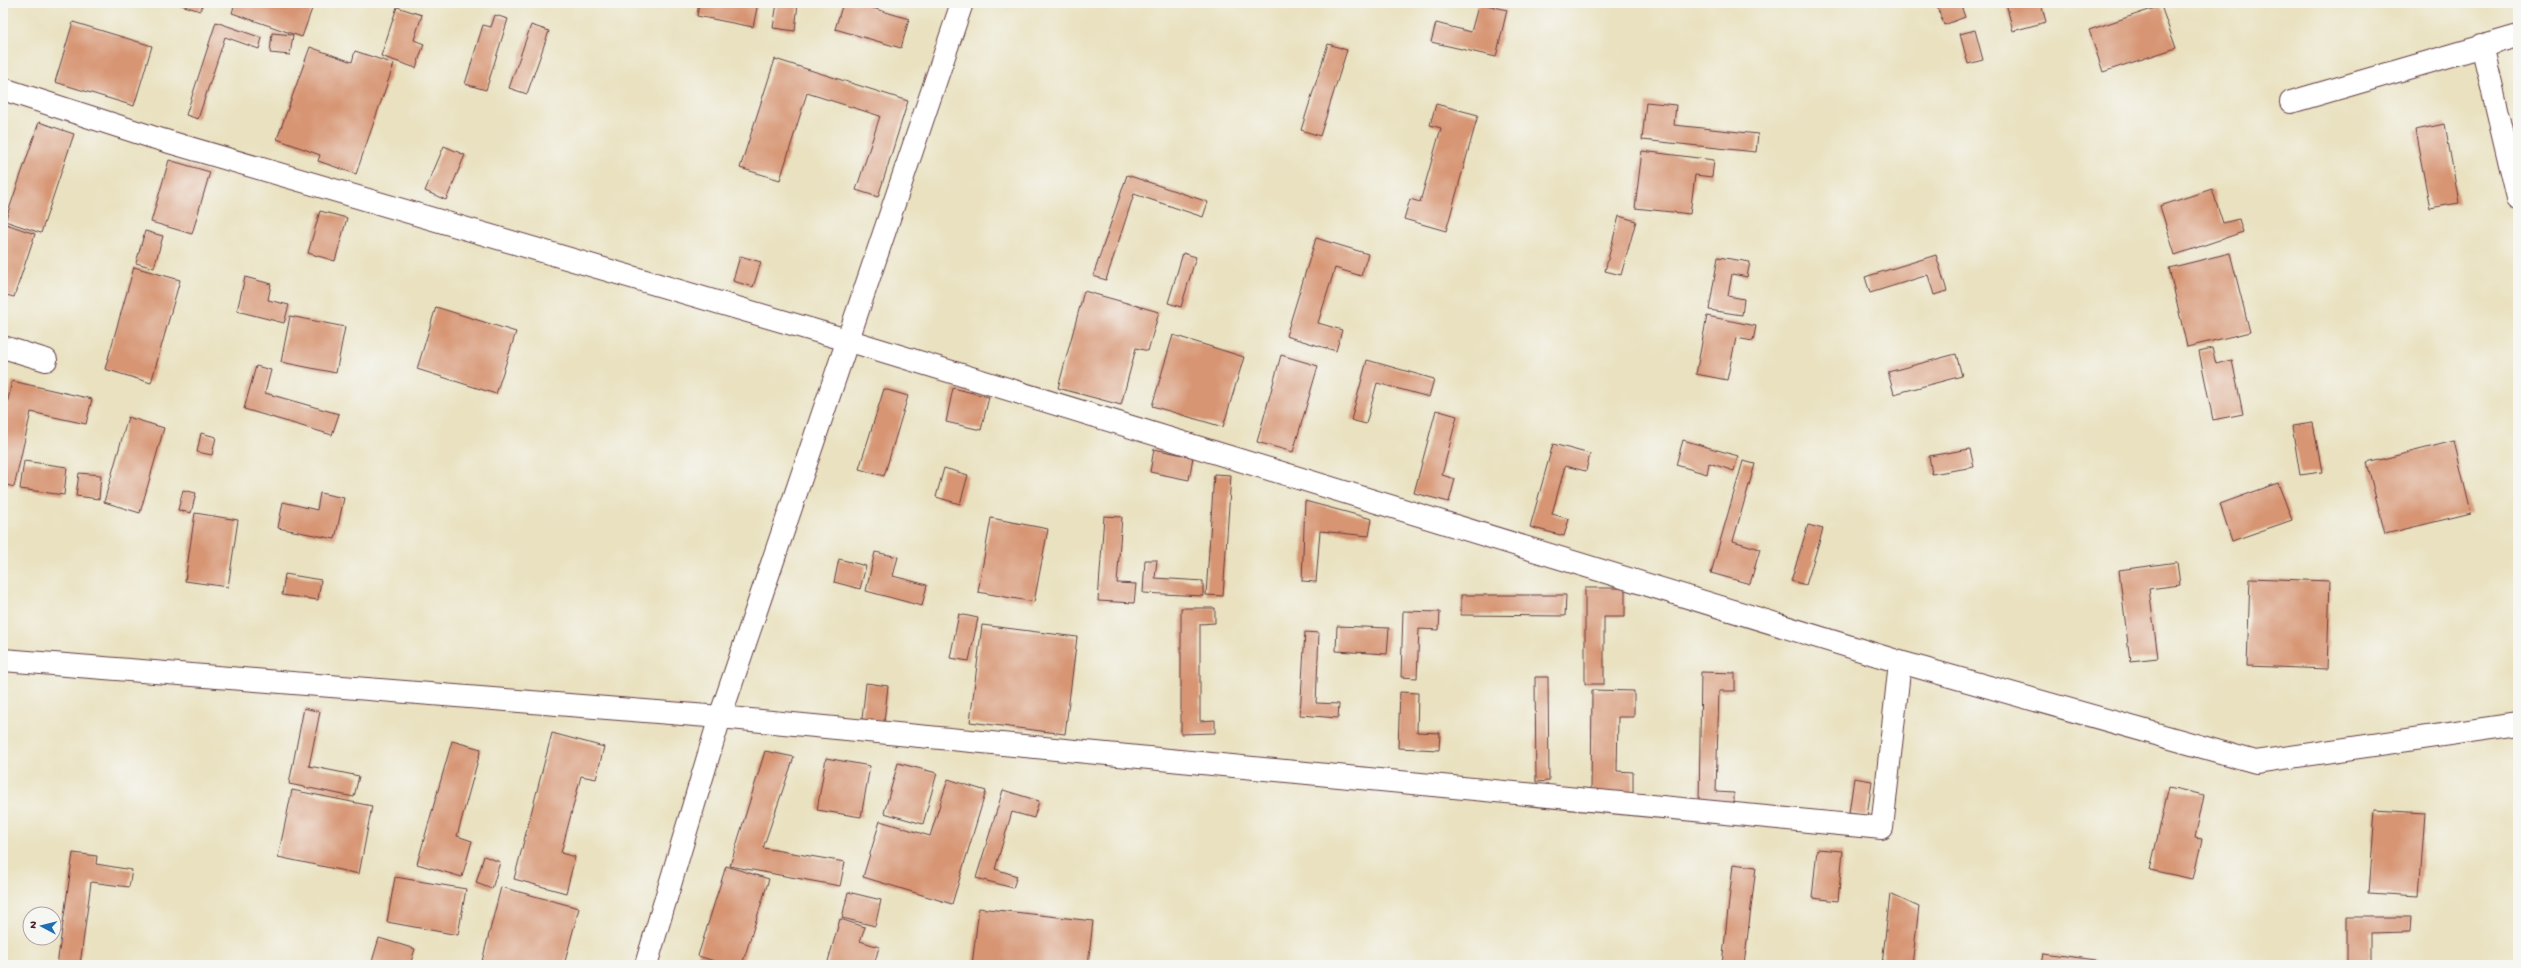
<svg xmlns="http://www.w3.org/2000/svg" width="2521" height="968" viewBox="0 0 2521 968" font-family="'Gochi Hand',sans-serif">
<rect width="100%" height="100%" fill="#f6f6f2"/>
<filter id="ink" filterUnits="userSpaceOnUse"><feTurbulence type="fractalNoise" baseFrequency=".025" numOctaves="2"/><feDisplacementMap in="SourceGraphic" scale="8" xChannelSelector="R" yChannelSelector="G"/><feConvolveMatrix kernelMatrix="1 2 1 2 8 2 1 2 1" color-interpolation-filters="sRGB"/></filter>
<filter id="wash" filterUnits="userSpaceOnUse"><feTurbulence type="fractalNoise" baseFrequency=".012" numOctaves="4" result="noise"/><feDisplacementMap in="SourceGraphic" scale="16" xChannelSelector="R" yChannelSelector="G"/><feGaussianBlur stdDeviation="0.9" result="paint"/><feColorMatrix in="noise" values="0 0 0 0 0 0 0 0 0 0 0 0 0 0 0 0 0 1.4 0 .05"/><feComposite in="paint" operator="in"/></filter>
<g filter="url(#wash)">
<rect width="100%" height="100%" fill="#e9e1bf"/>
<g id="blocks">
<!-- building -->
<path fill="#d79573" d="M 175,3 L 203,3 L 200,11 Z
M 235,3 L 314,3 L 302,37 L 232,13 Z
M 699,3 L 758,3 L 753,27 L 697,16 Z
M 777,3 L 798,3 L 795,31 L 773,28 Z
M 843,3 L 870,3 L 869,7 L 909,19 L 901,48 L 835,29 Z
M 1479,3 L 1507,10 L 1496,57 L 1431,42 L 1436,23 L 1471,32 Z
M 1936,3 L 1960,3 L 1965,17 L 1944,25 Z
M 2006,3 L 2041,3 L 2046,22 L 2013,31 Z
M 2161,6 L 2176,48 L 2103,72 L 2089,30 Z
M 397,7 L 422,15 L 414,40 L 424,44 L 416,68 L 381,56 Z
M 495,15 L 508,19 L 486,90 L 465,84 L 483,25 L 491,27 Z
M 73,22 L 152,46 L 134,106 L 55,82 Z
M 216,22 L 262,38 L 259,49 L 225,37 L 198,119 L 186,115 Z
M 531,25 L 549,31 L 527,94 L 509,88 Z
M 1975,30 L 1983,60 L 1968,64 L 1960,34 Z
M 272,33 L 293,35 L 290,55 L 270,53 Z
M 1328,44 L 1347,50 L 1320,136 L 1301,130 Z
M 310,47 L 352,62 L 355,51 L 394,64 L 356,174 L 318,161 L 320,155 L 277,139 Z
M 775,59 L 908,101 L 878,197 L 856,190 L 880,116 L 807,93 L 780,180 L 740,168 Z
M 1646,102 L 1676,105 L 1674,125 L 1758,134 L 1756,152 L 1642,140 Z
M 1436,104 L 1478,115 L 1446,231 L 1404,219 L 1410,199 L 1420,202 L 1441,128 L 1430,125 Z
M 39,122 L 74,134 L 41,233 L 5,221 Z
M 2445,124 L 2459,203 L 2430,208 L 2415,130 Z
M 444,146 L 465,155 L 446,200 L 425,191 Z
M 1642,151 L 1714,160 L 1712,177 L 1695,175 L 1690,214 L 1635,208 Z
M 169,160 L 210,172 L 192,234 L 151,222 Z
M 1127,175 L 1208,202 L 1203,217 L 1134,194 L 1106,280 L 1093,276 Z
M 2212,189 L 2223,223 L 2239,219 L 2243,232 L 2175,255 L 2160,206 Z
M 320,211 L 347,218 L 335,261 L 308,253 Z
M 1619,216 L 1636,221 L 1621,275 L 1605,271 Z
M 6,224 L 35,234 L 14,297 L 6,295 L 3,304 L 3,233 Z
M 145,231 L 163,236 L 154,268 L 136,263 Z
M 1316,238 L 1368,254 L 1361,276 L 1335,268 L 1318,323 L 1342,330 L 1336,351 L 1286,336 Z
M 1183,253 L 1196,257 L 1181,307 L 1168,303 Z
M 2230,253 L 2250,332 L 2187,347 L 2169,268 Z
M 1936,255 L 1947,291 L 1934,295 L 1928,275 L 1870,293 L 1865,277 Z
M 740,256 L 761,262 L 753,287 L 733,281 Z
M 1718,257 L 1750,262 L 1747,277 L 1732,274 L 1728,296 L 1744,299 L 1742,315 L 1709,310 Z
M 134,267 L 180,280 L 151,383 L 105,369 Z
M 245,277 L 271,284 L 268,300 L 289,305 L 284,323 L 237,311 Z
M 1084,291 L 1159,312 L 1148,351 L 1136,348 L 1121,405 L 1058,388 Z
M 436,307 L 516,332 L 496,394 L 417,369 Z
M 290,316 L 345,327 L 336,373 L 281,362 Z
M 1707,316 L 1756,326 L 1753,341 L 1736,338 L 1727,380 L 1696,374 Z
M 1173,335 L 1244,357 L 1223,427 L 1152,406 Z
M 2212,348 L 2216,364 L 2232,360 L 2243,414 L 2213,420 L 2199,351 Z
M 1956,354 L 1962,376 L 1894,394 L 1888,372 Z
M 1281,355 L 1318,366 L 1293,452 L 1257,442 Z
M 1367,360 L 1434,379 L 1429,397 L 1377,383 L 1366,424 L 1351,420 Z
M 256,366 L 271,370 L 265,393 L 339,414 L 332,435 L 244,409 Z
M 12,381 L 92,399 L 86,424 L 31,412 L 14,487 L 3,484 L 3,423 Z
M 953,388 L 989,397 L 981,430 L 946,422 Z
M 884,389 L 908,396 L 884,476 L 859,469 Z
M 1436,410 L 1457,416 L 1442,475 L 1455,479 L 1449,502 L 1414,493 Z
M 128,417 L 164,428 L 140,513 L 104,502 Z
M 2313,423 L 2322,472 L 2300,475 L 2292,426 Z
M 201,433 L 216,437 L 212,455 L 197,452 Z
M 1683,440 L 1738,456 L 1734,471 L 1709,463 L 1707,474 L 1676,465 Z
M 2454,441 L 2471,513 L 2385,534 L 2367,463 Z
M 1553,444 L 1590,454 L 1586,471 L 1565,466 L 1552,514 L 1569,519 L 1564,536 L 1530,527 Z
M 1154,449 L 1193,457 L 1189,480 L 1150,472 Z
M 1970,449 L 1974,467 L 1932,474 L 1929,456 Z
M 24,461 L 67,467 L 64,495 L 20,489 Z
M 1743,461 L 1755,464 L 1733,541 L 1760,549 L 1750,584 L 1711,573 Z
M 944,468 L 968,475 L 960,504 L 936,497 Z
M 79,473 L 101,475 L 99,499 L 76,496 Z
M 1214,474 L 1231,475 L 1223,596 L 1206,595 Z
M 2278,483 L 2292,520 L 2232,541 L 2220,504 Z
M 183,490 L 196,493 L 191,513 L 178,510 Z
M 320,493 L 344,498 L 335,539 L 278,528 L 283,502 L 317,510 Z
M 1305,501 L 1372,519 L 1369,536 L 1320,531 L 1316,582 L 1302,581 Z
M 195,513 L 238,520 L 228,587 L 185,581 Z
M 1104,516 L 1122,517 L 1117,583 L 1136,584 L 1134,603 L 1098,601 Z
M 991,518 L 1048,529 L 1034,602 L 978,592 Z
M 1808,525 L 1823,529 L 1806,585 L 1791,581 Z
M 875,552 L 898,557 L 893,576 L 927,585 L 922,606 L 866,591 Z
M 839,559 L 866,566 L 860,589 L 834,582 Z
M 1145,560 L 1157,560 L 1155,578 L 1203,581 L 1203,596 L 1143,593 Z
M 2177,562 L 2180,585 L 2149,589 L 2158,658 L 2130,661 L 2119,570 Z
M 285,574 L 321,580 L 318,600 L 282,595 Z
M 2250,578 L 2330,581 L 2327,669 L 2247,666 Z
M 1585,588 L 1625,588 L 1625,617 L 1604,617 L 1604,684 L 1585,684 Z
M 1461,595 L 1566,595 L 1565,616 L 1461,615 Z
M 1181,608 L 1215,608 L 1215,623 L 1200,624 L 1200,721 L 1215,720 L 1215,733 L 1181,734 Z
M 1403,611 L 1440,612 L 1439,630 L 1419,629 L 1417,678 L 1401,677 Z
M 959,614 L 978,618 L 969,661 L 950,658 Z
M 982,625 L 1077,637 L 1065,734 L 970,722 Z
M 1337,626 L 1389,628 L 1387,654 L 1336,651 Z
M 1305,632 L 1319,633 L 1316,703 L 1339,704 L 1338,718 L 1300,715 Z
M 1701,672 L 1735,673 L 1735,691 L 1719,691 L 1716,792 L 1734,793 L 1734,807 L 1699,806 Z
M 1535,677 L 1548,677 L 1549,781 L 1536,782 Z
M 866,683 L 888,686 L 884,722 L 862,719 Z
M 1592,690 L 1634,691 L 1634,717 L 1618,717 L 1617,771 L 1633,772 L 1633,794 L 1591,793 Z
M 1400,692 L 1418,693 L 1417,732 L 1440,733 L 1439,750 L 1398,748 Z
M 304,708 L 320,712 L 309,766 L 359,776 L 354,797 L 289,784 Z
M 552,733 L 604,747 L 596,779 L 581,776 L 561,853 L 575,857 L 566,893 L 514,879 Z
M 452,741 L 481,749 L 457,836 L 472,841 L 462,877 L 417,864 Z
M 765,751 L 794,757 L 763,848 L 845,862 L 840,886 L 730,866 Z
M 826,758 L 870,766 L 861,817 L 817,810 Z
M 898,763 L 937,773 L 923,824 L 884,813 Z
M 1854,778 L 1872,781 L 1867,816 L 1849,813 Z
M 948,779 L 986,791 L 952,904 L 863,877 L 880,821 L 930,836 Z
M 2169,787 L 2204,795 L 2195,838 L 2202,839 L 2193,879 L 2150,870 Z
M 292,790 L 372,806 L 359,874 L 278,857 Z
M 1003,790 L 1039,801 L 1034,818 L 1012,812 L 995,869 L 1017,876 L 1013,888 L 976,878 Z
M 2375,810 L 2425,813 L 2419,896 L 2369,893 Z
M 1817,849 L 1843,851 L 1838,901 L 1812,898 Z
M 73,853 L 97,856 L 96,864 L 132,870 L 129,887 L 91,882 L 80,965 L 57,965 Z
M 484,856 L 500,862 L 492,889 L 476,883 Z
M 1733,864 L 1756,867 L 1744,965 L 1722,965 Z
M 726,866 L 769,879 L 742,965 L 727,965 L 698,956 Z
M 395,877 L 466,889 L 458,935 L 387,922 Z
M 501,887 L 579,908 L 564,965 L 481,965 Z
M 848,892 L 881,900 L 875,926 L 842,918 Z
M 1890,894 L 1919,907 L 1912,965 L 1882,965 Z
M 979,908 L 1093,921 L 1088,965 L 972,965 Z
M 2347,917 L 2411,917 L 2410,932 L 2370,933 L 2370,965 L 2347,965 Z
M 840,919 L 865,927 L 860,941 L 879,947 L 874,965 L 827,965 Z
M 379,938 L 415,949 L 410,965 L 371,965 Z
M 2043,953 L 2096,960 L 2095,965 L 2041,965 Z"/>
</g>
</g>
<g filter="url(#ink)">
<use href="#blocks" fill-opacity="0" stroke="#623c41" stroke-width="1"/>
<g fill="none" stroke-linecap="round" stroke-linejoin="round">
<!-- minor casing -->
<g stroke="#623c41" stroke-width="24">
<path id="minor" d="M 2482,45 L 2518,198
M 3,89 L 152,137 L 847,340 L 1900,662 L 2256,762 L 2518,724
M 2291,102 L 2518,36
M 3,347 L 46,360
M 3,660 L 720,717 L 1882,828 L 1900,662
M 646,965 L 720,717 L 962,3"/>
</g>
<!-- minor -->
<use href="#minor" stroke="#fff" stroke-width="22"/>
</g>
</g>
<!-- margin -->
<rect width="2521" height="968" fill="none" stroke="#f6f6f2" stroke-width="16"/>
<!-- north arrow -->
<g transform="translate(42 926) rotate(277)"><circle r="19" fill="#f6f6f2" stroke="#b1a0a2"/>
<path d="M0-3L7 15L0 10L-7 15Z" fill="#1f6fb2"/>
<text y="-6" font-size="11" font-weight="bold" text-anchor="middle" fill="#4a1f2b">N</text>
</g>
</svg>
